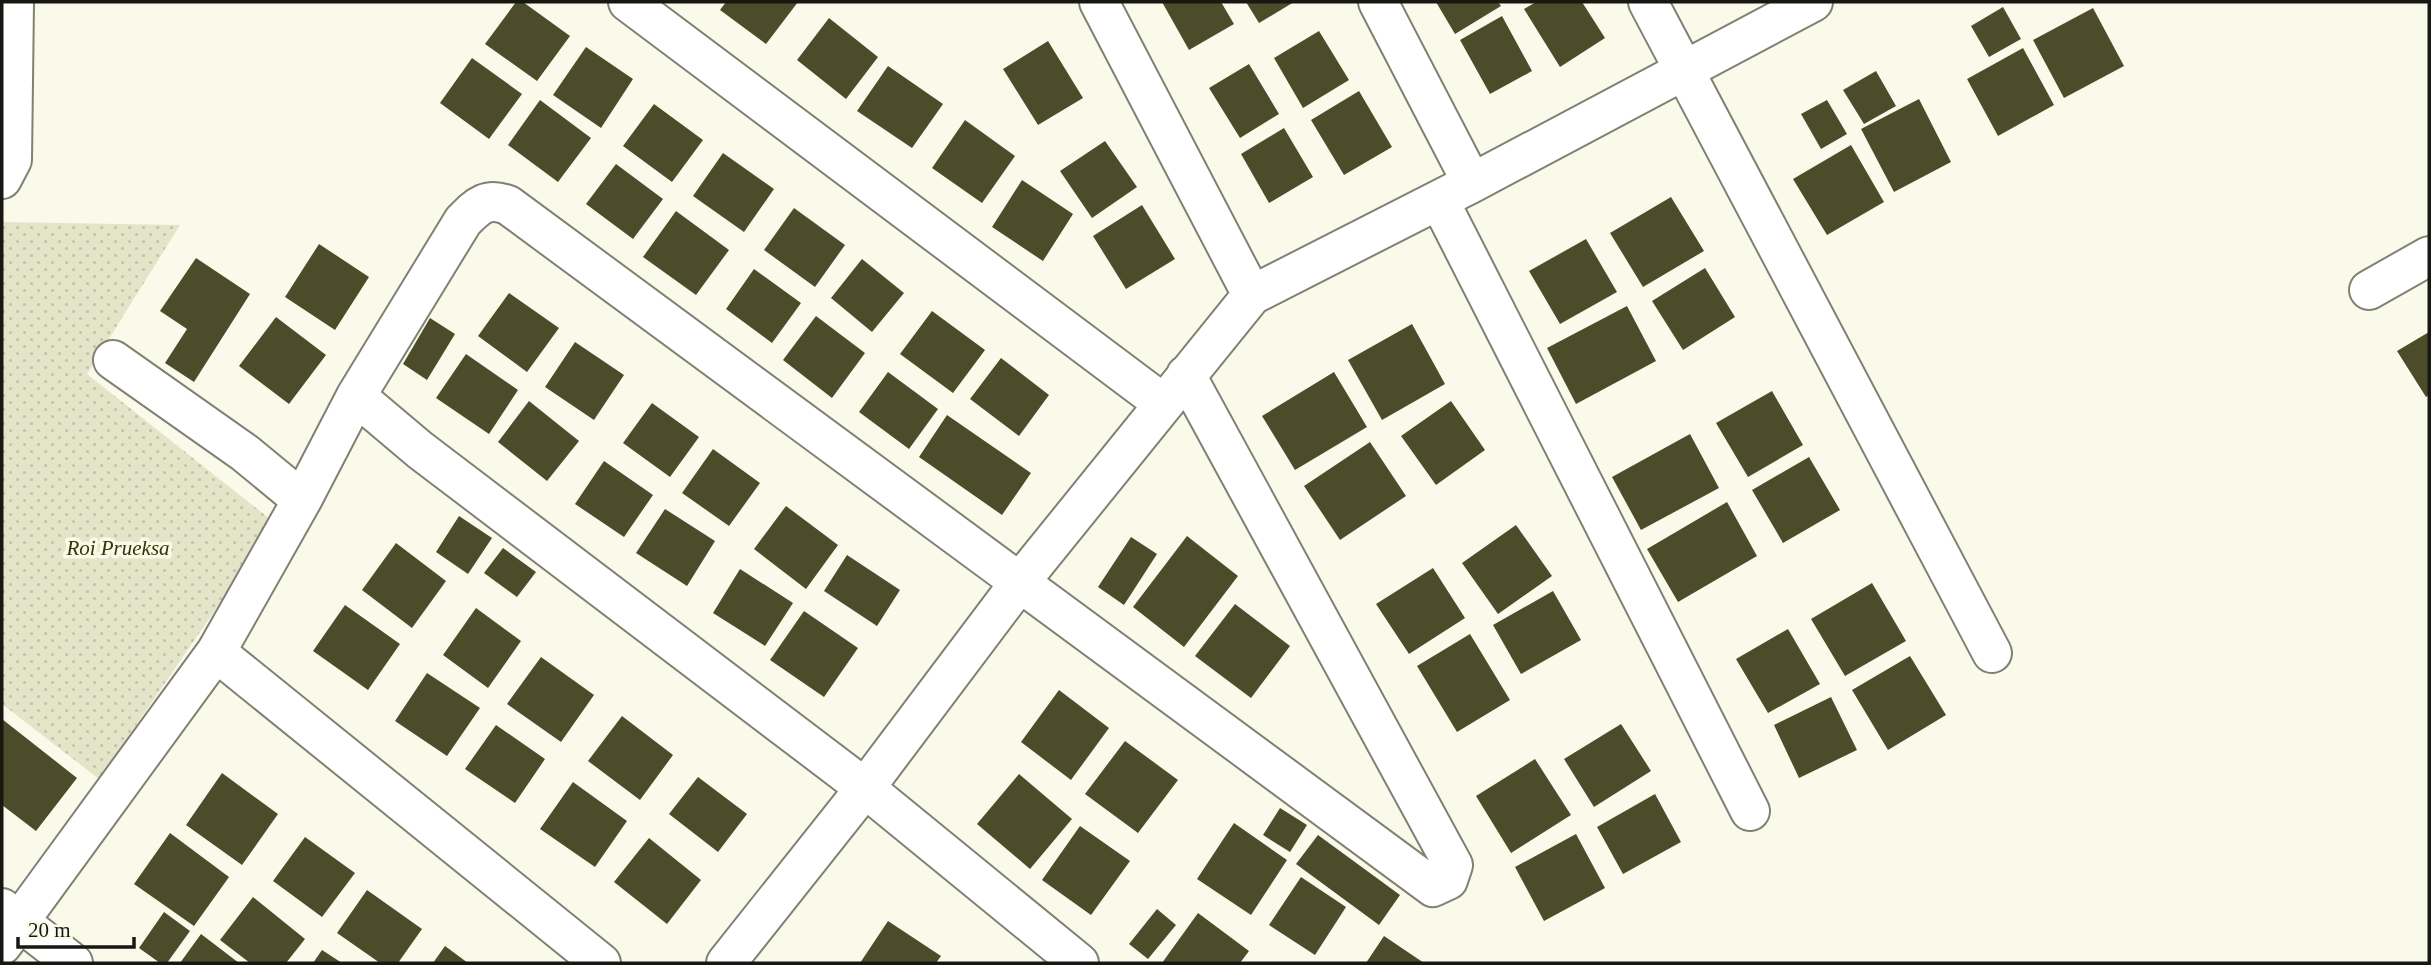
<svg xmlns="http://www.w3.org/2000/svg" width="2431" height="965" viewBox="0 0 2431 965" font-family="Georgia,serif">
<defs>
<pattern id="grass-dots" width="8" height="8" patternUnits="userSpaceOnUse" patternTransform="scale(1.75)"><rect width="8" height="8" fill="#e4e5c8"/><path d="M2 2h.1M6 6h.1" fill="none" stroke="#c3c4ab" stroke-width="1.8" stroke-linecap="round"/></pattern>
</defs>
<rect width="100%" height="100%" fill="#fafaeb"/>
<!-- grass -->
<path fill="url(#grass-dots)" d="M 2,222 L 180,225 L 87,374 L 275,523 L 99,779 L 2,704 Z"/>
<!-- building -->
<path fill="#4d4c2a" d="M 516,2 L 523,2 L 570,36 L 537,81 L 485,44 Z
M 726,2 L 798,2 L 766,44 L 720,10 Z
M 1162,2 L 1221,2 L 1234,24 L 1189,50 Z
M 1246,2 L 1294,2 L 1259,23 Z
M 1436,2 L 1498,2 L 1501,6 L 1455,34 Z
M 1536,2 L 1582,2 L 1605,38 L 1560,67 L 1524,9 Z
M 2003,7 L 2021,39 L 1989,57 L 1971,26 Z
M 2093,8 L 2124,66 L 2064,98 L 2033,40 Z
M 1502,16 L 1532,71 L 1490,94 L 1460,40 Z
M 829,18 L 878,57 L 846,99 L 797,60 Z
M 1319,31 L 1349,80 L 1303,108 L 1274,58 Z
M 1048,41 L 1083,98 L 1038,125 L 1003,69 Z
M 586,47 L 633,79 L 601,128 L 553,95 Z
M 2023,48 L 2054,105 L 1998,136 L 1967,79 Z
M 472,58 L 522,94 L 489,139 L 440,103 Z
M 1249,64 L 1279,114 L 1240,138 L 1209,88 Z
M 888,66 L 943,104 L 912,148 L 857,111 Z
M 1876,71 L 1896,106 L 1864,124 L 1843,90 Z
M 1359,91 L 1392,147 L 1344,175 L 1311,120 Z
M 1919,99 L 1951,162 L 1894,192 L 1861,129 Z
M 540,100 L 591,138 L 558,182 L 508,145 Z
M 1827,100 L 1847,134 L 1821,149 L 1801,114 Z
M 654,104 L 703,140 L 672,182 L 623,146 Z
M 965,120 L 1015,156 L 982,203 L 932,168 Z
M 1284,128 L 1313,177 L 1269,203 L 1241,154 Z
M 1105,141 L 1137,187 L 1092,218 L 1060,171 Z
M 1851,145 L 1884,202 L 1827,235 L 1793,179 Z
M 723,153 L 774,189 L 744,232 L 693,196 Z
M 616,164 L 663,199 L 633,239 L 586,204 Z
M 1022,180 L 1073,214 L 1043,261 L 992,227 Z
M 1671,197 L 1704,251 L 1643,287 L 1610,233 Z
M 1142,205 L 1175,259 L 1126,289 L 1093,236 Z
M 794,208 L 845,245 L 815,287 L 764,250 Z
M 676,211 L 729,250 L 696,295 L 643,257 Z
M 1586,239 L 1617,292 L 1560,324 L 1529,271 Z
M 319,244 L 369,277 L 335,330 L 285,297 Z
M 196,258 L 250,294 L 194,382 L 165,363 L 187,329 L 160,311 Z
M 862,259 L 904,293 L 872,332 L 831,298 Z
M 1705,268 L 1735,317 L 1683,350 L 1652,301 Z
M 754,269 L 801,303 L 772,343 L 726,309 Z
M 509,293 L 559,328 L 527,372 L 478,336 Z
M 1627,306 L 1656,361 L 1576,404 L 1547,348 Z
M 932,311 L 985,350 L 953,393 L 900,354 Z
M 816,316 L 865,353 L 832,398 L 783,360 Z
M 276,317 L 326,355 L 289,404 L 239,366 Z
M 430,318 L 455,334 L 427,380 L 403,364 Z
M 1412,324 L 1445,384 L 1382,420 L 1348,360 Z
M 2429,332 L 2429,395 L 2426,397 L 2397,351 Z
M 575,342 L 624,375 L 594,420 L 545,387 Z
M 466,354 L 518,390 L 489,434 L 436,398 Z
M 1001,358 L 1049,395 L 1019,436 L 970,399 Z
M 888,372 L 938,409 L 909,449 L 859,412 Z
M 1334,372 L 1367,427 L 1295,470 L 1262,416 Z
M 1772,391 L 1803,445 L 1748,477 L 1716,423 Z
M 529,401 L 579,441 L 547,481 L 498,442 Z
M 1451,401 L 1485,450 L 1436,485 L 1401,436 Z
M 652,403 L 699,437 L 670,477 L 623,443 Z
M 947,415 L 1031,473 L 1002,515 L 919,457 Z
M 1690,434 L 1719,488 L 1641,530 L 1612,477 Z
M 1370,442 L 1406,496 L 1340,540 L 1304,486 Z
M 713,449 L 760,483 L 729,526 L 682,493 Z
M 1809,457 L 1840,510 L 1783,543 L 1752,490 Z
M 604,461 L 653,495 L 624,537 L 575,504 Z
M 1727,502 L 1757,556 L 1678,602 L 1647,549 Z
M 786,506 L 838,545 L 806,589 L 754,549 Z
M 665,509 L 715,541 L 687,586 L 636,553 Z
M 459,516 L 492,538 L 468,574 L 436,552 Z
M 1516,525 L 1552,576 L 1498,614 L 1462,563 Z
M 1187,536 L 1238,576 L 1184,647 L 1133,607 Z
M 1131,537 L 1157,554 L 1124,605 L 1098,587 Z
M 396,543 L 446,581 L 412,628 L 362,590 Z
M 503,548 L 536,572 L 517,597 L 484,573 Z
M 847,555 L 900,590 L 877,626 L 824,591 Z
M 1433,568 L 1465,618 L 1409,654 L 1376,604 Z
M 740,569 L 793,603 L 765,646 L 713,613 Z
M 1872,583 L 1906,641 L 1845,676 L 1811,619 Z
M 1553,591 L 1581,640 L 1521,674 L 1493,625 Z
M 1235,604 L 1290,646 L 1251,698 L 1195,656 Z
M 345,605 L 400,644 L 368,690 L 313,651 Z
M 476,608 L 521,641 L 488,688 L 443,655 Z
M 804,611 L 858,648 L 824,697 L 770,660 Z
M 1788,629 L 1820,684 L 1768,713 L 1736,659 Z
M 1470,634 L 1510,700 L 1457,732 L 1417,666 Z
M 1910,656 L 1946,715 L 1888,750 L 1852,690 Z
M 541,657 L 594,695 L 561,742 L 507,704 Z
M 427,673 L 480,708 L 447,756 L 395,721 Z
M 1059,690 L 1109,728 L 1071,780 L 1021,742 Z
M 1831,697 L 1857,750 L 1799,778 L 1774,725 Z
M 622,716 L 673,755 L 640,800 L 588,761 Z
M 2,719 L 77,778 L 36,831 L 2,805 Z
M 1621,724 L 1651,771 L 1594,807 L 1564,759 Z
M 496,725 L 545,759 L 515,803 L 465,769 Z
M 1125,741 L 1178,780 L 1138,833 L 1085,794 Z
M 1535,759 L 1571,815 L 1511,853 L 1476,796 Z
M 222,773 L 278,814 L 242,865 L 186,825 Z
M 1019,774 L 1072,819 L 1030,869 L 977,824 Z
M 698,777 L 747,814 L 718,852 L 669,814 Z
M 573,782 L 627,821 L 595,867 L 540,829 Z
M 1655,794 L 1681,842 L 1623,874 L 1597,827 Z
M 1280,808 L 1307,825 L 1290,852 L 1263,835 Z
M 1234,823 L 1287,860 L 1251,915 L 1197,879 Z
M 1080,826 L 1130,861 L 1091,915 L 1042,880 Z
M 170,833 L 229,877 L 194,926 L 134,884 Z
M 1576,834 L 1605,888 L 1544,921 L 1515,867 Z
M 1318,835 L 1400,895 L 1379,925 L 1296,864 Z
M 305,837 L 355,873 L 322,917 L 273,881 Z
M 649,838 L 701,880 L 667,924 L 614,882 Z
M 1301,877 L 1346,907 L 1315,955 L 1269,925 Z
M 367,890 L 422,929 L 398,963 L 380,963 L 337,933 Z
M 253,897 L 305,939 L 286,963 L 250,963 L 220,940 Z
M 1157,909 L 1176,925 L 1148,959 L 1129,944 Z
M 164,912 L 190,931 L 167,963 L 160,963 L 139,948 Z
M 1198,913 L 1249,951 L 1240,963 L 1162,963 Z
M 888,921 L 941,956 L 936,963 L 860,963 Z
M 201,934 L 239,963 L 180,963 Z
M 1384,936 L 1424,963 L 1366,963 Z
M 445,946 L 468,963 L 433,963 Z
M 322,950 L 342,963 L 313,963 Z"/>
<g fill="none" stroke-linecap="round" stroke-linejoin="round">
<!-- street casing -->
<g stroke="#808173" stroke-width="42">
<path id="street" d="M 628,2 L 1164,404
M 1099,2 L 1252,295
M 1378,2 L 1472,183
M 1648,2 L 1992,653
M 2,179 L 12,160 L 14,2
M 1439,200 L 1750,811
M 2369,290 L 2429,256
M 113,360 L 245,453 L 302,500
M 356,396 L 420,450 L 865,788 L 1079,963
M 216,652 L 601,963
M 2,908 L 73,963
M 2,945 L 216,652 L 302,500 L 356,396 L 463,221 C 478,206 486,197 508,205 L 1433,887 L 1448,880 L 1453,865 L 1186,375
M 726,963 L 865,788 L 1020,582 L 1252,295 L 1472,183 L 1813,2"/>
</g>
<!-- street -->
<use href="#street" stroke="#fff" stroke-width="38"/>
</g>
<g text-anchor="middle" stroke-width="7" stroke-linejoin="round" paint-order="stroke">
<!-- park labels -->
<g font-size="21" font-style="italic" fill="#353402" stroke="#fafaeb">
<text x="118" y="555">Roi Prueksa</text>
</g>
</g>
<!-- border -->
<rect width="2431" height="965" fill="none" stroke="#181813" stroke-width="7"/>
<!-- scale -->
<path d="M18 937v10h116v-10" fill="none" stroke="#181813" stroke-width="3.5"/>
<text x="28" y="937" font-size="21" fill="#181813" stroke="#fafaeb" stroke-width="5" paint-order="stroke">20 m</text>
</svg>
